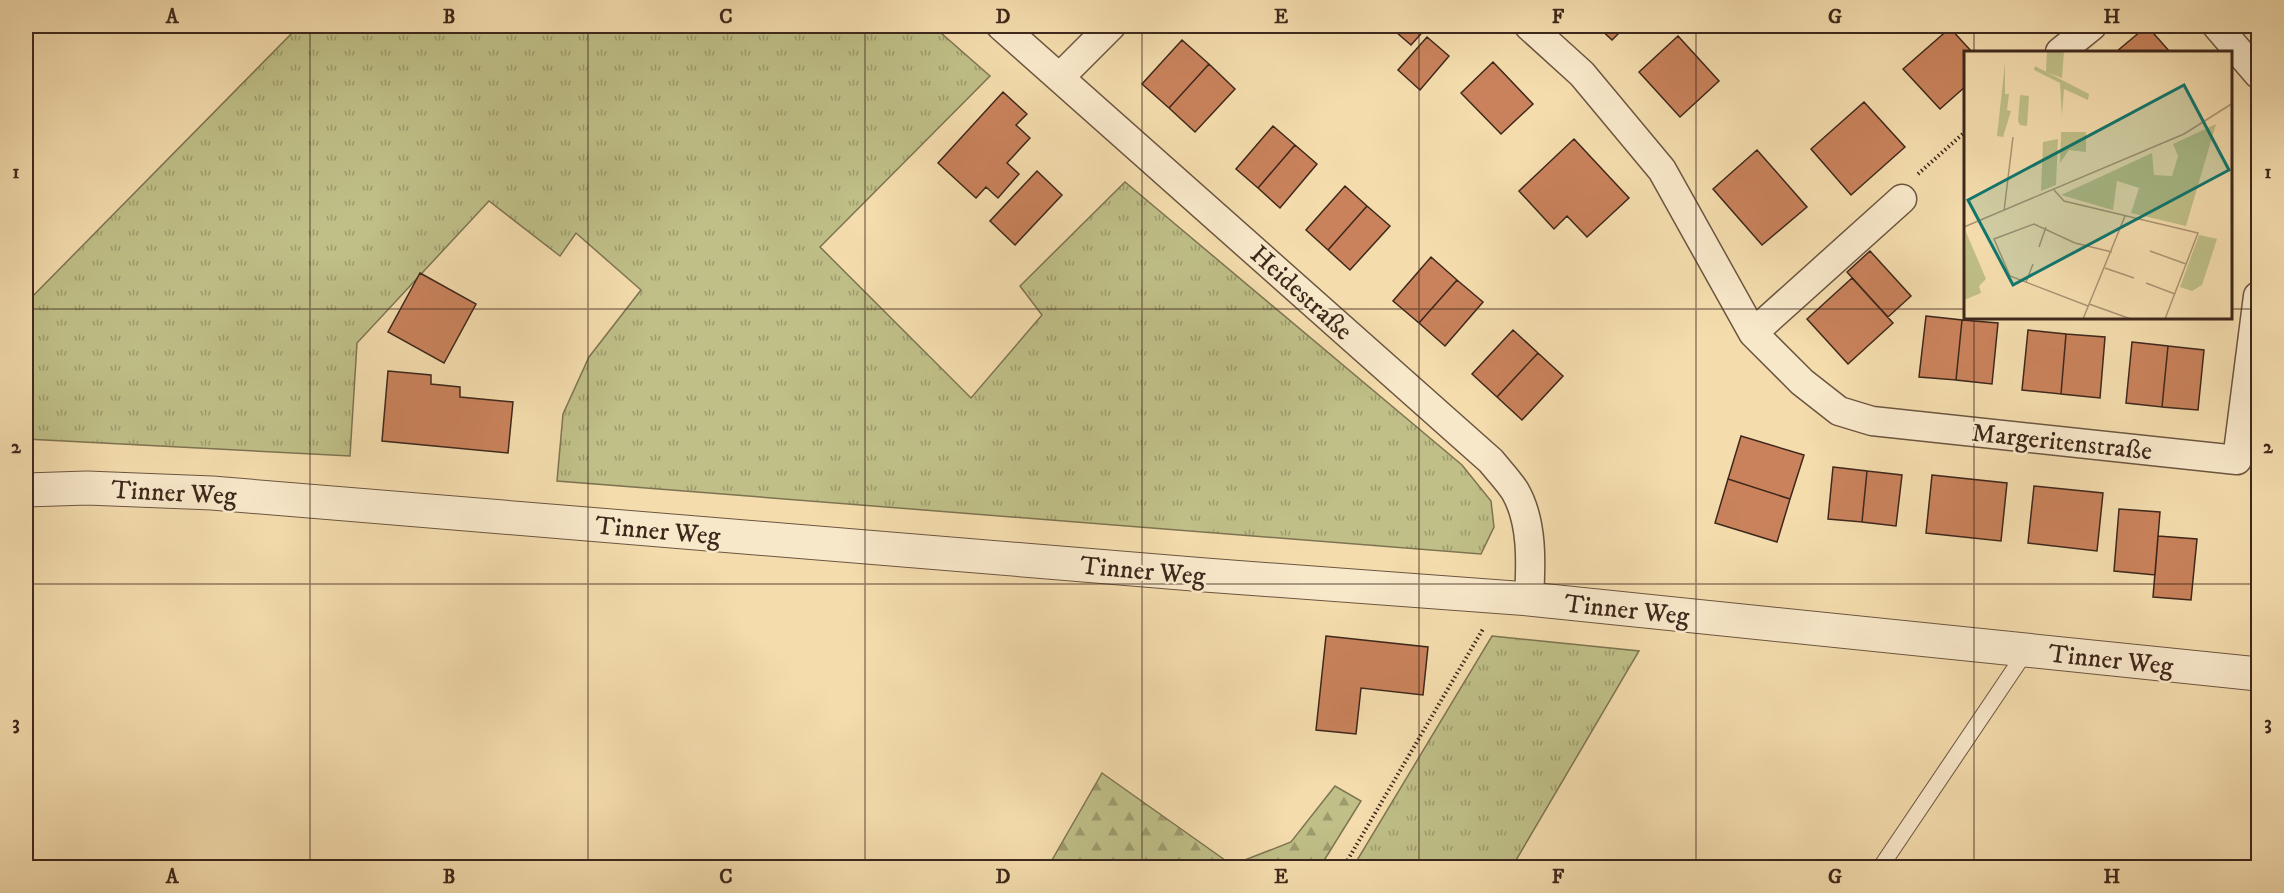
<svg xmlns="http://www.w3.org/2000/svg" width="2284" height="893" viewBox="0 0 2284 893" font-family="'IM FELL DW Pica',serif">
<defs>
<pattern id="grass-tufts" width="24" height="20" patternUnits="userSpaceOnUse" patternTransform="scale(1.5)"><rect width="24" height="20" fill="#bfbf87"/><path d="M3 7l-1-3M5 7V3M7 7l1-3M15 17l-1-3M17 17v-4M19 17l1-3" fill="none" stroke="#9d9b6e"/></pattern>
<pattern id="forest-firs" width="22" height="20" patternUnits="userSpaceOnUse" patternTransform="scale(1.5)"><rect width="22" height="20" fill="#bfbf87"/><path d="M5 1l3.5 6h-7zM16 11l3.5 6h-7z" fill="#9d9b6e"/></pattern>
</defs>
<rect width="100%" height="100%" fill="#f4dcad"/>
<filter id="stains"><feTurbulence type="fractalNoise" baseFrequency=".00333" numOctaves="4"/><feColorMatrix values="0 0 0 0 .2 0 0 0 0 .09 0 0 0 0 .02 0 0 0 .5 -.17"/></filter>
<radialGradient id="worn" r=".72"><stop offset=".6" stop-color="#630" stop-opacity="0"/><stop offset="1" stop-color="#630" stop-opacity=".3"/></radialGradient>
<!-- grass -->
<path fill="url(#grass-tufts)" stroke="#7e7452" stroke-width="1.5" d="M 299,26 L 933,26 L 990,76 L 820,247 L 971,398 L 1042,315 L 1020,286 L 1125,182 L 1462,465 L 1491,501 L 1494,527 L 1481,554 L 557,481 L 563,414 L 589,357 L 641,290 L 576,233 L 560,256 L 489,201 L 357,343 L 350,456 L 26,439 L 26,303 Z
M 1492,636 L 1639,651 L 1512,867 L 1353,867 Z"/>
<!-- forest -->
<path fill="url(#forest-firs)" stroke="#7e7452" stroke-width="1.5" d="M 1102,773 L 1232,865 L 1291,842 L 1335,786 L 1361,801 L 1320,867 L 1048,867 Z"/>
<!-- building -->
<path fill="#c9825b" stroke="#3e281c" stroke-width="1.5" d="M 1389,26 L 1428,26 L 1411,45 Z
M 1597,26 L 1626,26 L 1612,40 Z
M 2147,26 L 2170,52 L 2116,52 Z
M 1950,28 L 1972,52 L 1966,52 L 1966,86 L 1940,109 L 1903,69 Z
M 1678,36 L 1719,81 L 1680,117 L 1639,72 Z
M 1427,37 L 1449,56 L 1420,90 L 1398,70 Z
M 1182,40 L 1209,64 L 1169,108 L 1142,84 Z
M 1493,62 L 1533,104 L 1501,134 L 1461,93 Z
M 1209,64 L 1235,89 L 1195,132 L 1169,108 Z
M 1003,92 L 1027,114 L 1016,125 L 1030,138 L 1007,163 L 1019,174 L 998,198 L 986,187 L 976,198 L 938,163 Z
M 1864,102 L 1905,147 L 1851,195 L 1811,149 Z
M 1273,126 L 1295,145 L 1258,188 L 1236,169 Z
M 1574,139 L 1629,198 L 1587,237 L 1567,216 L 1554,229 L 1519,191 Z
M 1295,145 L 1317,164 L 1280,208 L 1258,188 Z
M 1757,150 L 1807,207 L 1762,245 L 1713,189 Z
M 1037,171 L 1062,195 L 1015,245 L 990,221 Z
M 1345,186 L 1367,206 L 1328,250 L 1306,230 Z
M 1367,206 L 1390,226 L 1350,270 L 1328,250 Z
M 1870,251 L 1911,296 L 1888,317 L 1847,272 Z
M 1431,257 L 1457,280 L 1419,323 L 1393,301 Z
M 420,273 L 476,304 L 444,363 L 388,332 Z
M 1852,278 L 1893,323 L 1848,364 L 1807,319 Z
M 1457,280 L 1483,302 L 1445,346 L 1419,323 Z
M 1926,316 L 1962,320 L 1956,380 L 1919,377 Z
M 1962,320 L 1998,323 L 1992,384 L 1956,380 Z
M 1513,330 L 1538,353 L 1497,397 L 1472,374 Z
M 2028,330 L 2066,334 L 2061,394 L 2022,390 Z
M 2066,334 L 2105,337 L 2100,398 L 2061,394 Z
M 2132,342 L 2168,346 L 2162,407 L 2126,403 Z
M 2168,346 L 2204,350 L 2198,410 L 2162,407 Z
M 1538,353 L 1563,376 L 1522,420 L 1497,397 Z
M 388,371 L 431,375 L 431,384 L 460,387 L 460,397 L 513,402 L 508,453 L 382,441 Z
M 1741,436 L 1804,455 L 1790,499 L 1728,479 Z
M 1833,467 L 1867,471 L 1862,522 L 1828,519 Z
M 1867,471 L 1902,475 L 1896,526 L 1862,522 Z
M 1932,475 L 2007,483 L 2001,541 L 1926,533 Z
M 1728,479 L 1790,499 L 1777,542 L 1715,523 Z
M 2034,486 L 2103,493 L 2097,551 L 2028,543 Z
M 2119,509 L 2160,512 L 2155,575 L 2114,571 Z
M 2158,536 L 2197,539 L 2191,600 L 2153,597 Z
M 1326,636 L 1428,647 L 1423,695 L 1361,688 L 1356,734 L 1316,730 Z"/>
<g fill="none" stroke-linecap="round" stroke-linejoin="round">
<!-- service casing -->
<g stroke="#6c5540" stroke-width="17">
<path id="service" d="M 1880,868 L 2027,650"/>
</g>
<!-- minor casing -->
<g stroke="#6c5540" stroke-width="31">
<path id="minor" d="M 1001,26 L 1491,461 C 1499,471 1508,480 1515,491 C 1533,522 1531,564 1529,599
M 1529,26 L 1582,74 L 1662,170 L 1753,333 L 1802,382 L 1839,411 L 1872,421 L 2237,460 L 2258,296
M 2217,26 L 2258,74
M 2060,52 L 2092,26
M 1060,77 L 1111,26
M 1753,333 L 1902,199"/>
</g>
<!-- tertiary casing -->
<g stroke="#6c5540" stroke-width="35">
<path id="tertiary" d="M 26,490 L 87,488 L 212,493 L 1205,575 L 1529,599 L 2258,674"/>
</g>
<!-- path -->
<path stroke="#3e281c" stroke-width="4" stroke-dasharray="1.5 3" stroke-linecap="butt" d="M 1918,174 L 1966,131
M 1343,868 L 1483,629"/>
<!-- service -->
<use href="#service" stroke="#f8e8ca" stroke-width="15"/>
<!-- minor -->
<use href="#minor" stroke="#f8e8ca" stroke-width="28"/>
<!-- tertiary -->
<use href="#tertiary" stroke="#f8e8ca" stroke-width="33"/>
</g>
<!-- grid -->
<path fill="none" stroke="#3e281c" stroke-width="1.5" stroke-opacity="0.55" d="M 310,26 L 310,868M 588,26 L 588,868M 865,26 L 865,868M 1142,26 L 1142,868M 1419,26 L 1419,868M 1696,26 L 1696,868M 1974,26 L 1974,52M 26,309 L 1966,309M 2232,309 L 2258,309M 1974,318 L 1974,868M 26,584 L 2258,584"/>
<g text-anchor="middle" stroke-width="5" stroke-linejoin="round" paint-order="stroke">
<!-- street labels -->
<g font-size="26" fill="#3e281c" stroke="#f8e8ca">
<text transform="translate(1302 292) rotate(42)" y="9">Heidestraße</text>
<text transform="translate(2062 441) rotate(6)" y="9">Margeritenstraße</text>
<text transform="translate(174 492) rotate(3)" y="9">Tinner Weg</text>
<text transform="translate(658 530) rotate(5)" y="9">Tinner Weg</text>
<text transform="translate(1143 570) rotate(5)" y="9">Tinner Weg</text>
<text transform="translate(1627 609) rotate(6)" y="9">Tinner Weg</text>
<text transform="translate(2111 659) rotate(6)" y="9">Tinner Weg</text>
</g>
</g>
<!-- overview -->
<g transform="translate(1964 51)">
<rect width="268" height="268" fill="#f4dcad"/>
<path d="M 83,0 L 100,0 L 98,27 L 82,21 ZM 252,73 L 222,175 L 167,162 L 175,137 L 153,130 L 149,159 L 97,144 L 188,102 L 190,124 L 208,125 L 214,105 L 209,93 ZM 94,88 L 92,134 L 77,140 L 79,91 Z" fill="#bfbf87"/>
<path d="M 41,12 L 41,43 L 45,43 L 43,59 L 47,60 L 39,86 L 33,85 ZM 71,15 L 125,43 L 124,49 L 100,38 L 98,65 L 96,32 L 70,19 ZM 56,44 L 65,45 L 63,75 L 56,74 L 54,70 ZM 97,81 L 122,81 L 122,101 L 105,99 L 96,112 ZM 235,184 L 253,188 L 238,234 L 228,240 L 216,236 Z" fill="#bfbf87"/>
<path d="M 2,181 L 22,228 L 15,235 L 17,242 L 0,249 Z" fill="#bfbf87"/>
<path fill="none" stroke="#ab9473" stroke-width="1.5" d="M 90,139 L 100,150 L 234,182 L 201,268M 40,160 L 49,86M 0,176 L 220,83 L 269,52M 75,196 L 82,176M 186,200 L 222,213M 141,217 L 170,227M 62,231 L 69,213M 182,232 L 211,243M 125,253 L 167,268M 124,255 L 46,225 L 30,188 L 70,173 L 111,192 L 148,201M 119,268 L 161,165"/>
<path fill="#0f766e" fill-opacity="0.15" stroke="#0f766e" stroke-width="3" d="M 220,34 L 265,119 L 49,234 L 4,149 Z"/>
<rect width="268" height="268" fill="none" stroke="#3e281c" stroke-width="3"/>
</g>
<!-- margin -->
<rect width="2284" height="893" fill="none" stroke="#f4dcad" stroke-width="66"/>
<rect x="33" y="33" width="2218" height="827" fill="none" stroke="#3e281c" stroke-width="2"/>
<g font-size="20" text-anchor="middle" font-weight="bold" fill="#3e281c">
<text x="172" y="23">A</text>
<text x="449" y="23">B</text>
<text x="726" y="23">C</text>
<text x="1003" y="23">D</text>
<text x="1281" y="23">E</text>
<text x="1558" y="23">F</text>
<text x="1835" y="23">G</text>
<text x="2112" y="23">H</text>
<text x="16" y="178">1</text>
<text x="2268" y="178">1</text>
<text x="16" y="453">2</text>
<text x="2268" y="453">2</text>
<text x="16" y="729">3</text>
<text x="2268" y="729">3</text>
<text x="172" y="883">A</text>
<text x="449" y="883">B</text>
<text x="726" y="883">C</text>
<text x="1003" y="883">D</text>
<text x="1281" y="883">E</text>
<text x="1558" y="883">F</text>
<text x="1835" y="883">G</text>
<text x="2112" y="883">H</text>
</g>
<rect width="100%" height="100%" filter="url(#stains)"/>
<rect width="100%" height="100%" fill="url(#worn)"/>
</svg>
